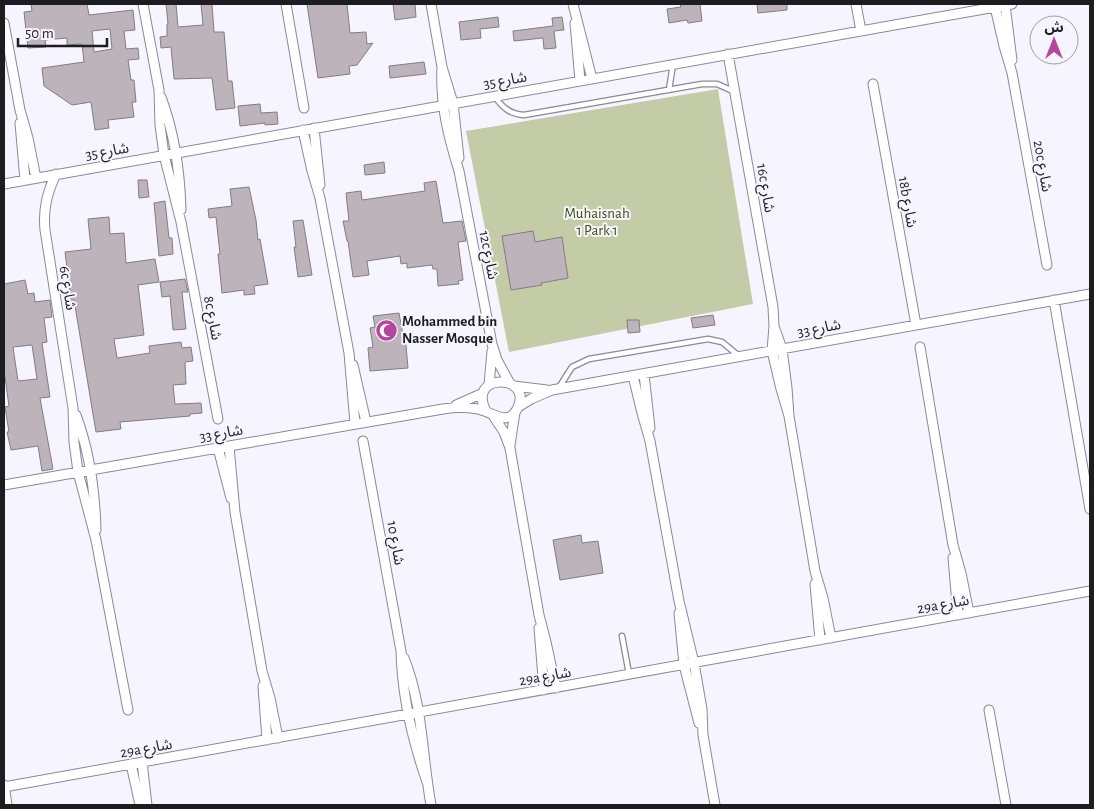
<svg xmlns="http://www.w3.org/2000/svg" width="1094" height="809" viewBox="0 0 1094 809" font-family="'Alegreya Sans','Noto Sans Arabic',sans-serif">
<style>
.green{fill:#c3cca6}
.building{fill:#bdb3bb;stroke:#847b83;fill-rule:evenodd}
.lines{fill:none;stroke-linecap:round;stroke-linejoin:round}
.lane-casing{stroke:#8b8995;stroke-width:7}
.street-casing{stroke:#8b8995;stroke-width:11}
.lane{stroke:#fff;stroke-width:4.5}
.street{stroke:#fff;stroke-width:9}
.labels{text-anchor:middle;stroke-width:4;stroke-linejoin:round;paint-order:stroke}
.street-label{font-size:15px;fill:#1d1d21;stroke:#f6f5ff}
.park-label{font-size:15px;fill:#434d0f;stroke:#f6f5ff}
.poi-label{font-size:15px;font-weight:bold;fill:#1d1d21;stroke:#f6f5ff;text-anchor:start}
</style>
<rect width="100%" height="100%" fill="#f6f5ff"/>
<path class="green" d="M718,89L753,304L509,352L466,131Z"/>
<path class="building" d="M31,4H87L89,15L133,10L135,30L124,31L126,49L138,48L139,59L128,60L131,80H134L136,102H132L134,117L108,120L109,128L95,130L91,102L72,105L44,86L42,68L84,62L82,44L67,45V38L45,40L46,47L28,48L24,12L32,11ZM110,29L112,49L94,52L92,31Z
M166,4H176L178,27L203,25L201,4H212L214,32H224L228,81H232L235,108L216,110L212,78L174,79L171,47L161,48L160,37L167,36V24H168Z
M307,4H347L350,33L366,32L367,44L373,43L357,65L349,66L350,74L318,78Z
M393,4H415L416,17L395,20Z
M680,4H700L702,21L688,23L687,20L669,23L667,9L681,7Z
M757,4H787V10L758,13Z
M498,17L499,27L480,29L481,38L461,40L459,22Z
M562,17L564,30L554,31L556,48L544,49L543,38L514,41L513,31L553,26L552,18Z
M424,62L426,74L390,78L389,66Z
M260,104L261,113L277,112L278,124L265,125V123L240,126L238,106Z
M384,162L385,173L365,175L364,165Z
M138,180H147L149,197L139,198Z
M436,181L443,223L462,221L466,241L458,242L463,280L458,281L459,284L438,286L437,269H433L432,265L407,268V263L401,264L400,256L367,261L369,275L353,277L348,241H347L343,221H349L346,193L361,191L362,200L425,191L424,183Z
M249,187L256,220L258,240L260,239L268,284L254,286L255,294L244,295V290L222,293L218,254H220L216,217L209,218L208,209L232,206L230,189Z
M165,201L169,238H172L173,254L159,256L154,203Z
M109,217L110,234L124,233L126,263L155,259L159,282L138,285L144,335L114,339L117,358L150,353L149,346L181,342L182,348L191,347L193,361L185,362L186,384L173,385L175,404L201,403L202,413L190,414V416L120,422L121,429L96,432L74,300H71L65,252L91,249L88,219Z
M303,220L312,275L298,277L294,247H296L293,221Z
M533,231L535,242L562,237L568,278L541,283L542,285L511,290L502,236Z
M185,279L188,292H182L186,329L173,330L170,296L162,297L160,282Z
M25,280L28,294L34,293L35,302L50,300L52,317L44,318L47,342L42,343L50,397L40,398L53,469L42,471L38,446L11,450L7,432H9L5,407L9,406L4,370V284ZM32,345L37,379L18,381L13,347Z
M399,313L403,335L405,334L408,368L370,371L368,348L373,347L370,328L375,327L373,316Z
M713,315L715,325L693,328L691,318Z
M627,320H639L640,332L628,333Z
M581,535L582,543L598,541L603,573L560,580L553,540Z"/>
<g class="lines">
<defs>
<path id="lane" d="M669,90L673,64
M495,97C503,108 510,114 524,115L702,84H717L733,91
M558,389L572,367L589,359L708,339L722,342L739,356
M622,636L629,674"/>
<path id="street" d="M143,4L159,90L160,125L164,155L181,222L218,419
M286,4L304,108
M431,4L442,67L453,103L459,158
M573,4L592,79
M856,4L861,31
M1005,5L1012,60
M995,7L1004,46L1012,73L1047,265
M4,23L20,110L28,138L36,178
M575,23L580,81
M728,54L773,307L774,326L772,351L781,389L789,416
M442,67C440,103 448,136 459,171L492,344L497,360L509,382
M873,84L916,325
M161,97C174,132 180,172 181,210
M20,123L25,180
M314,128L320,185
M303,130L312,171L320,198L349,353L355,424
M56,174C47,193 43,209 45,230L73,408L74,442L78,472L96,540L128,710
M4,184L1012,4
M1054,300L1090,509
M775,329L782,349L787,388L789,416L815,571L823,598L831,638
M920,347L953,545L961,573L969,613
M353,365L366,422
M644,374L650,428
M633,376L642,413L650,441L679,601L694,663L702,709L703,735L715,805
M489,385L492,351
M514,386L547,390
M456,405L483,393
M518,407L531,399L552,390L1090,294
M76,415C89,450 95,492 96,530
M494,417L504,432L510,448L539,615L546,642L556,688
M363,441L401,651C402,696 412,739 427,782
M510,445L515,412
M229,446L235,512L262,671L270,698L278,738
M218,448L231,498
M4,485L443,409C455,407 467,407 478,409C491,411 509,429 518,407C533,374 466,372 486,411
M953,558L958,615
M815,584L820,640
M679,613L684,665L699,723
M539,628L544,690
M404,658C423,705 422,756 431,805
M263,686L267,740
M989,710L1006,805
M142,762L147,805
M131,764L140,805
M4,785L7,805
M4,787L1090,591"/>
</defs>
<use href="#lane" class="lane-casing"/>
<use href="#street" class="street-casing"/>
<use href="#lane" class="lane"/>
<use href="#street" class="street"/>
</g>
<defs>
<symbol id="mosque-disc" viewBox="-11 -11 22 22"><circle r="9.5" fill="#b645a0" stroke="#f6f5ff"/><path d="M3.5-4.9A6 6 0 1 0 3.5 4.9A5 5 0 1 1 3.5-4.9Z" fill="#fff"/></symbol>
</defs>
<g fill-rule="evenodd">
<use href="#mosque-disc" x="374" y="318" width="25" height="25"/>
</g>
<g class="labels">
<g class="street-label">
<text transform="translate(505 80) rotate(-10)" y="5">شارع 35</text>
<text transform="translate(107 151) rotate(-10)" y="5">شارع 35</text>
<text transform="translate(1043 166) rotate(80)" y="5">20c شارع</text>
<text transform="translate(766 188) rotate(80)" y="5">16c شارع</text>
<text transform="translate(908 202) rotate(80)" y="5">18b شارع</text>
<text transform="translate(489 255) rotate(79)" y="5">12c شارع</text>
<text transform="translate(68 288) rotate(81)" y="5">6c شارع</text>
<text transform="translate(213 318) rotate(79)" y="5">8c شارع</text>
<text transform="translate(819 328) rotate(-11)" y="5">شارع 33</text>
<text transform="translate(221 433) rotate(-10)" y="5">شارع 33</text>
<text transform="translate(396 543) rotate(80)" y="5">شارع 10</text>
<text transform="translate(943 604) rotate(-10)" y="5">29a شارع</text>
<text transform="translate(545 676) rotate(-10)" y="5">29a شارع</text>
<text transform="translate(146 748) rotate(-10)" y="5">29a شارع</text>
</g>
<g class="park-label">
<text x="597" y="218">Muhaisnah<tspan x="597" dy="17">1 Park 1</tspan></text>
</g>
<g class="poi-label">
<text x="402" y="326">Mohammed bin<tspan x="402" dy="17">Nasser Mosque</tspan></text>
</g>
</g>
<rect width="1094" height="809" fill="none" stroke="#1d1d21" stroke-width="10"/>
<g transform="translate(1054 40)"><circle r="24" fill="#f6f5ff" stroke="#9f9fa6"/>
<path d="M0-4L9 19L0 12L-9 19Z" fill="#b645a0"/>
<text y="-8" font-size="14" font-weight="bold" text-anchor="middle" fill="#1d1d21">ش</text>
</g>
<path d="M18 38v8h89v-8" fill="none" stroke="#1d1d21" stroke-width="2.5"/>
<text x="25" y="38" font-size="15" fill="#1d1d21" stroke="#f6f5ff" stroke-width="4" paint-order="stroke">50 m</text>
</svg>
